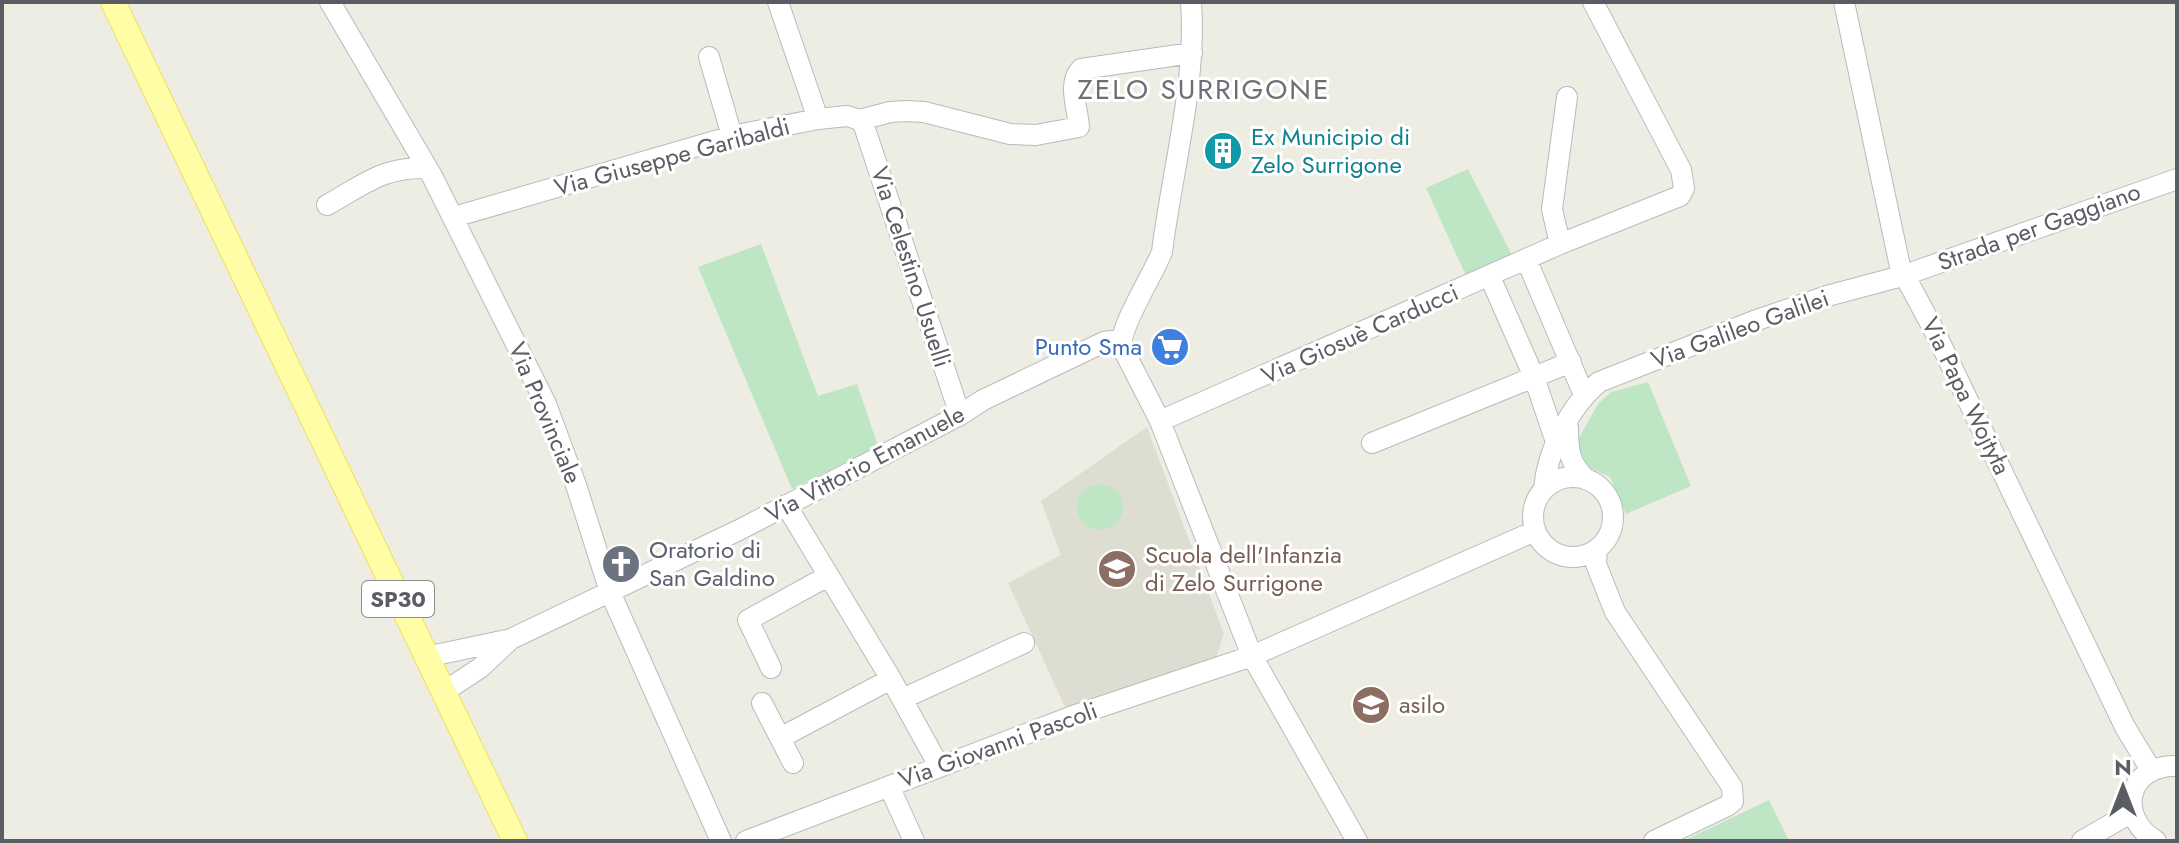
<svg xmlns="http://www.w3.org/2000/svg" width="2179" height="843" viewBox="0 0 2179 843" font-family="Jost,sans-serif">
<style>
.education{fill:#deddd1}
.green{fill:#bee6c4}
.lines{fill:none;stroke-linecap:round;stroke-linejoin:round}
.minor-casing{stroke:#b8babf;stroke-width:22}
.major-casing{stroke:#f4df56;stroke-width:26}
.minor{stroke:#fff;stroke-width:20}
.major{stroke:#fffea7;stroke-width:24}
.labels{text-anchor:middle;stroke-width:6;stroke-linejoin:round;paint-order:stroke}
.shield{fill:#fff;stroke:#8c8e92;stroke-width:2}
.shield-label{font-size:22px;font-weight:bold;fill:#5b5d64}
.culture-label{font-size:24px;fill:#0d838f;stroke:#fff;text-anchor:start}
.street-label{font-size:24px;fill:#5b5d64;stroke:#fff}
.shop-label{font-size:24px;fill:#366cbe;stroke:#fff;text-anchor:end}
.worship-label{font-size:24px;fill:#5b616d;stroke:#fff;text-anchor:start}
.education-label{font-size:24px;fill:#785e54;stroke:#fff;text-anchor:start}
.quarter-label{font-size:28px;letter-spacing:2px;fill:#6c6f76;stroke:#fff}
</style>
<rect width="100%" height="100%" fill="#eeede3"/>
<path class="education" d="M1147,427L1224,634L1216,657L1065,707L1008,583L1061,555L1041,501Z"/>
<path class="green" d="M1468,169L1514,259L1467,278L1426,188Z
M761,244L818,396L857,384L878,446L792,489L698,267Z
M1648,382L1691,486L1626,514L1610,477L1588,467L1576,443L1598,404L1611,392Z
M1077 507a23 23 0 1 1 46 0a23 23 0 1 1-46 0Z
M1769,800L1789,841H1683Z"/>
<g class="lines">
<defs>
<path id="minor" d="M330,2L432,176L546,404L576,485L610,592L721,841
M778,2L818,119
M1191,2C1197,84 1172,170 1162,252C1153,275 1118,329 1122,347L1160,421L1252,656L1357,841
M1844,2L1902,276L1907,280L1936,334L2125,727L2151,770
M709,57L732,136
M860,120L864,126L960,415
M327,205C365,184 382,167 427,168
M454,217L732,136L818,119L847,116L860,120L890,112L906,111L924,112L1010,134L1036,135L1079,127C1078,109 1067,83 1081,69L1192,53
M1560,244L1552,209L1567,97
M1527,261L1584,395
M1490,277L1534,377L1557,445
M1160,421L1560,244L1680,196L1684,188L1681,170L1593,2
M1568,427C1568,450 1569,464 1587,480
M1372,443L1571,362
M1533 517a40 40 0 1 1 80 0a40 40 0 1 1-80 0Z
M1544,489C1547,451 1570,406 1599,382L1754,321L1827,296L1902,276L2177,179
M786,505L891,679L939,766
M1597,549L1596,564L1615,612L1732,787L1733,801L1727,806L1654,841
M426,657L511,639L739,530L960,415L983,400L1104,342L1120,340
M771,668L748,620L828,576
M442,693L480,668L511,639
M902,699L1024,643
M762,703L793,763
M780,738L891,679
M889,786L914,841
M746,841L1073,716L1252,656L1535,531
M2082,841L2132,812
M2156,841C2115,816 2128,764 2177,766"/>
<path id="major" d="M113,2L515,841"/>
</defs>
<use href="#minor" class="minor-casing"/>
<use href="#major" class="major-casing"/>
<use href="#minor" class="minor"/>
<use href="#major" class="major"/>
</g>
<defs>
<symbol id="building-disc" viewBox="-11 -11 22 22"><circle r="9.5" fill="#0f9aa8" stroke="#fff"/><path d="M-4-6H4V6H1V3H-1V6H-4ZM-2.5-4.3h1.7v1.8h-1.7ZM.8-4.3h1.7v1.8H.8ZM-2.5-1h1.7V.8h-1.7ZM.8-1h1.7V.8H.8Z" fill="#fff"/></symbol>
<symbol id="supermarket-disc" viewBox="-11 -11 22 22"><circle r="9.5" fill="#3f7fe0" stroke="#fff"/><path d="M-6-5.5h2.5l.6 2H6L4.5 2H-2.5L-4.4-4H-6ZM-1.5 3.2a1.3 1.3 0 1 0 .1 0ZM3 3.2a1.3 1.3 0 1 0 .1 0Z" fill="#fff"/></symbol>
<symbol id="church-disc" viewBox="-11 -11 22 22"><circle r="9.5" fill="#6b7280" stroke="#fff"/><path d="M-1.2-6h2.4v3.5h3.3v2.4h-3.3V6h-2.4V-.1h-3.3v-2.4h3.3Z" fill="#fff"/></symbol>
<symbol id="school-disc" viewBox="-11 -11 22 22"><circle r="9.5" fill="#8d6e63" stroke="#fff"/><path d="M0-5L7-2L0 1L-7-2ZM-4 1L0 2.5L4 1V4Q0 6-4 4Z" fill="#fff"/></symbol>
</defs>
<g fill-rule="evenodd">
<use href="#building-disc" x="1201" y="129" width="44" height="44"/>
<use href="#supermarket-disc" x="1148" y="325" width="44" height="44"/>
<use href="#church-disc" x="599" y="542" width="44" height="44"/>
<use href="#school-disc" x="1095" y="547" width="44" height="44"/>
<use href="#school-disc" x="1349" y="683" width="44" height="44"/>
</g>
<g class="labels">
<rect class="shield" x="362" y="581" width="72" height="36" rx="6"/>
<g class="shield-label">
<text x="398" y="607">SP30</text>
</g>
<g class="culture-label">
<text x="1251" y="145">Ex Municipio di<tspan x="1251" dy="28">Zelo Surrigone</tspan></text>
</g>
<g class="street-label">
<text transform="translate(672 157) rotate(-15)" y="8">Via Giuseppe Garibaldi</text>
<text transform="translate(2039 227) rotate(-20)" y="8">Strada per Gaggiano</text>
<text transform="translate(911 267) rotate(72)" y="8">Via Celestino Usuelli</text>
<text transform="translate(1740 329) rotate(-20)" y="8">Via Galileo Galilei</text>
<text transform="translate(1360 334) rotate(-24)" y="8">Via Giosuè Carducci</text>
<text transform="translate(1966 396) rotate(64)" y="8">Via Papa Wojtyła</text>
<text transform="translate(545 413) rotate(67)" y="8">Via Provinciale</text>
<text transform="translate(865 464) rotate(-28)" y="8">Via Vittorio Emanuele</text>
<text transform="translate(998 745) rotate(-20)" y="8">Via Giovanni Pascoli</text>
</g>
<g class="shop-label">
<text x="1142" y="355">Punto Sma</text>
</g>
<g class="worship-label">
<text x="649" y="558">Oratorio di<tspan x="649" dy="28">San Galdino</tspan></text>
</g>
<g class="education-label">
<text x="1145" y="563">Scuola dell'Infanzia<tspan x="1145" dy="28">di Zelo Surrigone</tspan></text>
<text x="1399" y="713">asilo</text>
</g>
<g class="quarter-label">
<text x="1204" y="99">ZELO SURRIGONE</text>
</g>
</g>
<rect width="2179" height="843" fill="none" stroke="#5b5d64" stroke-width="8"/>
<g transform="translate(2123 787)" stroke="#ffffff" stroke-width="6" paint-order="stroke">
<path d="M0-6L14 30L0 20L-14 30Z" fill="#5b5d64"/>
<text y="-12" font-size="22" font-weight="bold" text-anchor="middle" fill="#5b5d64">N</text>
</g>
</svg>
